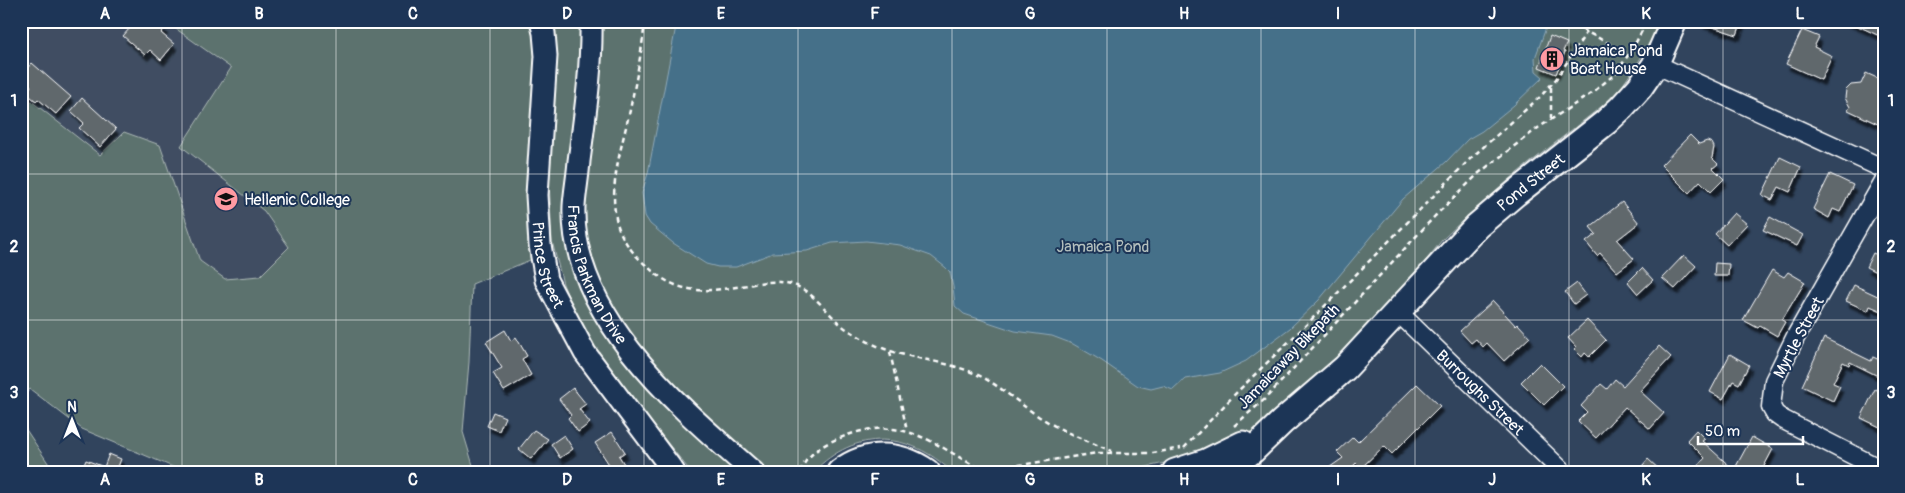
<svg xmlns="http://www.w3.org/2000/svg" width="1905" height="493" viewBox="0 0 1905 493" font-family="Pangolin,sans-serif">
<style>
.built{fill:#3f4e62}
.green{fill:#5b726e;stroke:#adb8b6}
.water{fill:#446f89;stroke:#8fa9b8}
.building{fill:#61676c;stroke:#fff;filter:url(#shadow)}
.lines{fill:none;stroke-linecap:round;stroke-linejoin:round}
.minor-casing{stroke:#fff;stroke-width:21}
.major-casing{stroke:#fff;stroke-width:25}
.highway-casing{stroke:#fff;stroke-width:29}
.path{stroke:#fff;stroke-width:2.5;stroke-dasharray:5 4;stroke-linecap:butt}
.minor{stroke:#1d3557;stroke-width:18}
.major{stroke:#1d3557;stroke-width:21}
.highway{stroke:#1d3557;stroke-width:25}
.grid{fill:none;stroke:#fff;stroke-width:1;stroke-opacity:0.55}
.labels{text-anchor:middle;stroke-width:4;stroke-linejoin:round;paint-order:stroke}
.poi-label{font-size:16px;fill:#fff;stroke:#1d3557;text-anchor:start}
.street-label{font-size:16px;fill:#fff;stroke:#1d3557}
.park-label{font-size:16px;fill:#b5c0be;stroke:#1d3557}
.neatline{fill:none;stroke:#fff;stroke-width:2}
.grid-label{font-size:16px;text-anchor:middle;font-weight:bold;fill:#fff}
</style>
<defs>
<filter id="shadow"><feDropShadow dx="3" dy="5.5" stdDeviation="1" flood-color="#0009"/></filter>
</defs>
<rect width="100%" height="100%" fill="#31445d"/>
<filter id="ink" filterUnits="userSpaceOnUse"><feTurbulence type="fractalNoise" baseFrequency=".02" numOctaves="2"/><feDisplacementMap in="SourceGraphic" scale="10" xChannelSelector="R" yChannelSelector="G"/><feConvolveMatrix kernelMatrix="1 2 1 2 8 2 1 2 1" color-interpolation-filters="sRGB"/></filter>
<g filter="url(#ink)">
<path class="built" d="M21,21H519L187,371L21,265Z"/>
<path class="green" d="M165,21H531L536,44L535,258L472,284L469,362L463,432L475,472H185L82,429L30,389L21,399V93L100,155L124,132L160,145L200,261L225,279L260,276L289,247L264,211L181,146L231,68Z
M551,21H1658L1653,36L1639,61L1620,89L1602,106L1517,173L1463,220L1442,240L1401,293L1317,378L1266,421L1242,439L1174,461L1123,472H952C909,431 856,428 813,472H691L601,360L573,309L563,284L552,241L549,180Z
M21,422L54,472H21Z"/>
<path class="water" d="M677,21H1546L1547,25L1535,58L1536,71L1543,77L1514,105L1482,131L1468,139L1446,162L1403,199L1319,300L1290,328L1246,361L1220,373L1185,379L1173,390L1163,386L1151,389L1138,386L1102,361L1073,344L1052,336L1015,331L964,314L955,306L953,287L950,272L945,267L931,256L900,245L866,241L832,243L807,251L773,253L736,267H718L706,264L673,243L650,224L645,216L642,193L648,173Z"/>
<path class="building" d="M136,21L147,29L154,21H156L165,29L161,33L174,44L161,60L150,50L145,55L123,36Z
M1702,21H1742L1737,35L1701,23Z
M1847,21H1884V38Z
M1802,30L1819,37L1814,47L1832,56L1821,80L1786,64Z
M1550,36L1567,43L1563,51L1565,52L1556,74L1539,67Z
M32,63L71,97L56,114L38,99L36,101L26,93L31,86L21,77V75Z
M1866,73L1884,81V127L1848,110L1850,107L1845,98L1846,90L1851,85L1861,84Z
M82,98L116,129L100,147L79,128L84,123L71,111Z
M1690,135L1699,144L1707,141L1712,143L1714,147L1712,158L1718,164L1713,168L1724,179L1711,192L1700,181L1689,193L1661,165Z
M1780,157L1801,167L1790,192L1779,187L1772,200L1762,195Z
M1830,174L1853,185L1840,212L1833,209L1829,218L1813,209Z
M1622,202L1639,223L1617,240L1634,259L1617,272L1600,253L1597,256L1586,242L1596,234L1590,227Z
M1734,213L1747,224L1727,245L1715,234Z
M1770,217L1803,235L1797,246L1763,230Z
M1873,253L1884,258V276L1866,267Z
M1684,255L1696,266L1675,289L1662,278Z
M1715,263L1729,264L1728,276H1714Z
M1642,268L1653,280L1638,294L1628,282Z
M1772,270L1784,277L1788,272L1805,282L1782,320L1785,322L1777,336L1760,326L1758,328L1743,320Z
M1577,283L1586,295L1574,304L1565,292Z
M1854,285L1884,299V312L1870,306L1868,311L1846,301Z
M1493,301L1516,326L1518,324L1530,337L1504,361L1487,343L1483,347L1476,339L1471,343L1460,331Z
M1587,320L1606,340L1589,357L1585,353L1582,357L1574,349L1576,347L1568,338Z
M505,330L511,341L516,337L527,356L522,359L531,375L504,391L493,373L502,368L486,342Z
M1824,338L1871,361L1873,357L1884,362V369L1880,377L1850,362L1849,365L1843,362L1833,383L1840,386L1833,401L1802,386Z
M1659,346L1671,357L1640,391L1664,413L1650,429L1625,407L1596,438L1578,421L1587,412L1581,406L1601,384L1607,389L1615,379L1623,386Z
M1730,354L1749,365L1739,384L1733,381L1723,399L1710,392Z
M1540,363L1563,386L1544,405L1521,382Z
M1417,384L1440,406L1392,454L1384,446L1361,468L1356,463L1348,472H1323L1343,458L1337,452L1353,437L1358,442Z
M573,388L586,404L579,409L590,423L578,432L568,418L571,415L559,399Z
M1875,389L1884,393V429L1861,418Z
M493,412L505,417L499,431L487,426Z
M534,430L548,439L531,459L519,449Z
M1696,430L1705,439L1702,441L1734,470L1752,437L1773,449L1761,472H1692L1705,458L1687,440Z
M612,432L625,452L619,456L629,472H614L595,443Z
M564,435L573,449L560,458L551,444Z
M109,454L121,459L116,472H81L86,460L104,467Z
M1648,459L1662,472H1637Z"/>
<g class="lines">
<defs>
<g id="minor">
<path d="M1655,64L1884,169"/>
<path d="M1884,181L1796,336L1774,381L1771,407L1775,414L1782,419L1884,471"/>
<path id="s1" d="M1398,312L1563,472"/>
</g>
<g id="major">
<path id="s2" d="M541,21L544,33L546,56L537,195L540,245L546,280L585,353L674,472"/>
<path id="s3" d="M591,21C592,68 585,115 579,161C578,176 575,191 574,206C570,315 678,406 753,472"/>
</g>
<g id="highway">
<path d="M840,472C867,451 900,453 927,472"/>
<path d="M1175,472L1206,462L1243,444"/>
<path id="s4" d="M1225,472L1253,450L1282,422L1345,368L1477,226L1516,193L1606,122L1621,108L1640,87L1655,65L1674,21"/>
</g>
</defs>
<use href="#minor" class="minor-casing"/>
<use href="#major" class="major-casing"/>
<use href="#highway" class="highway-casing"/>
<path class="path" d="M645,21C642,51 636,80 630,110C622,147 606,192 619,229C625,244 635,256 647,266C679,297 708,292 748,285C763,282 776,280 791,284C814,291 827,314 845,328C851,332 859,336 865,340C901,360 940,358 976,374C1002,386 1023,408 1048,422C1068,434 1090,442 1112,451
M1566,21L1629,54
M1551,87V118
M890,352L907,431
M1234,426L1265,399L1435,216L1479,173L1538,128L1592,93L1616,73L1633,48L1647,21
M1184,448L1238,391L1310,321L1471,158L1540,97L1556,79L1586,33L1591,21
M800,472C807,454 823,444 840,438C881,421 910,428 947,450C960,457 973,467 988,470L1098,453H1153L1181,448"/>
<use href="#minor" class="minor"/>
<use href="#major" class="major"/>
<use href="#highway" class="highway"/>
</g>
</g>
<path class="grid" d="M182,21V472M336,21V472M490,21V472M644,21V472M798,21V472M952,21V472M1107,21V472M1261,21V472M1415,21V472M1569,21V472M1723,21V472M21,174H1884M21,320H1884"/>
<defs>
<symbol id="building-disc" viewBox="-11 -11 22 22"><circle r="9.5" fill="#ff9aa2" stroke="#1d3557"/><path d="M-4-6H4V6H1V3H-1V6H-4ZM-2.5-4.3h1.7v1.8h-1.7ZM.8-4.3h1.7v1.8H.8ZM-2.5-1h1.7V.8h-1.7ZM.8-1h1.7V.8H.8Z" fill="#111"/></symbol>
<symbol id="university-disc" viewBox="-11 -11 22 22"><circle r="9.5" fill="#ff9aa2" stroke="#1d3557"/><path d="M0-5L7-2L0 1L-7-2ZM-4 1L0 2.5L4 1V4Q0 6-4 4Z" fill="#111"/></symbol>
</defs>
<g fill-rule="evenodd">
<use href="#building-disc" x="1538" y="45" width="28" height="28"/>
<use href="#university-disc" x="212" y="185" width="28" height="28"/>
</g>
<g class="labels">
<g class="poi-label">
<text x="1570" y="56">Jamaica Pond<tspan x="1570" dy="18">Boat House</tspan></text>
<text x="244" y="205">Hellenic College</text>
</g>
<g class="street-label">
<text dy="6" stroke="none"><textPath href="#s4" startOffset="422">Pond Street</textPath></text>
<text dy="6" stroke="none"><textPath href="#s2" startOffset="246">Prince Street</textPath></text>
<text dy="6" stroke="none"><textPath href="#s3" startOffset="259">Francis Parkman Drive</textPath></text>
<text transform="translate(1798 337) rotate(-62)" y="6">Myrtle Street</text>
<text transform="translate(1288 356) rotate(-46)" y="6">Jamaicaway Bikepath</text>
<text dy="6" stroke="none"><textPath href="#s1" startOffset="115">Burroughs Street</textPath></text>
</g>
<g class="park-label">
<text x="1103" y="252">Jamaica Pond</text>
</g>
</g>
<rect width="1905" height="493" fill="none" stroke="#1d3557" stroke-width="55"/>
<g transform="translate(72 420)" stroke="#1d3557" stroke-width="4" paint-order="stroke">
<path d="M0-4L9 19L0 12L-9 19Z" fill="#ffffff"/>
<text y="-8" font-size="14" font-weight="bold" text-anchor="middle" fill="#ffffff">N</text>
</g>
<path d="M1698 436v8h105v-8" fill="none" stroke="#ffffff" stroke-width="2.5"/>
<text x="1705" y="436" font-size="15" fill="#ffffff" stroke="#1d3557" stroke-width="4" paint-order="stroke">50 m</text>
<rect x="28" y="28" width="1850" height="438" class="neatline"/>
<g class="grid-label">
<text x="105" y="19">A</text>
<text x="259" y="19">B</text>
<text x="413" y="19">C</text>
<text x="567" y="19">D</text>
<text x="721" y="19">E</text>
<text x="875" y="19">F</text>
<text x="1030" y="19">G</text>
<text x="1184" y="19">H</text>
<text x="1338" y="19">I</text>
<text x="1492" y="19">J</text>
<text x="1646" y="19">K</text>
<text x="1800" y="19">L</text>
<text x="14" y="106">1</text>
<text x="1891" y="106">1</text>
<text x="14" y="252">2</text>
<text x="1891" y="252">2</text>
<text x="14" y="398">3</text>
<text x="1891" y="398">3</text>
<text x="105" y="485">A</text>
<text x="259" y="485">B</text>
<text x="413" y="485">C</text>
<text x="567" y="485">D</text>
<text x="721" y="485">E</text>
<text x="875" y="485">F</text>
<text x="1030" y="485">G</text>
<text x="1184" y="485">H</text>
<text x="1338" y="485">I</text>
<text x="1492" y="485">J</text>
<text x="1646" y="485">K</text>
<text x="1800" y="485">L</text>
</g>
</svg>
